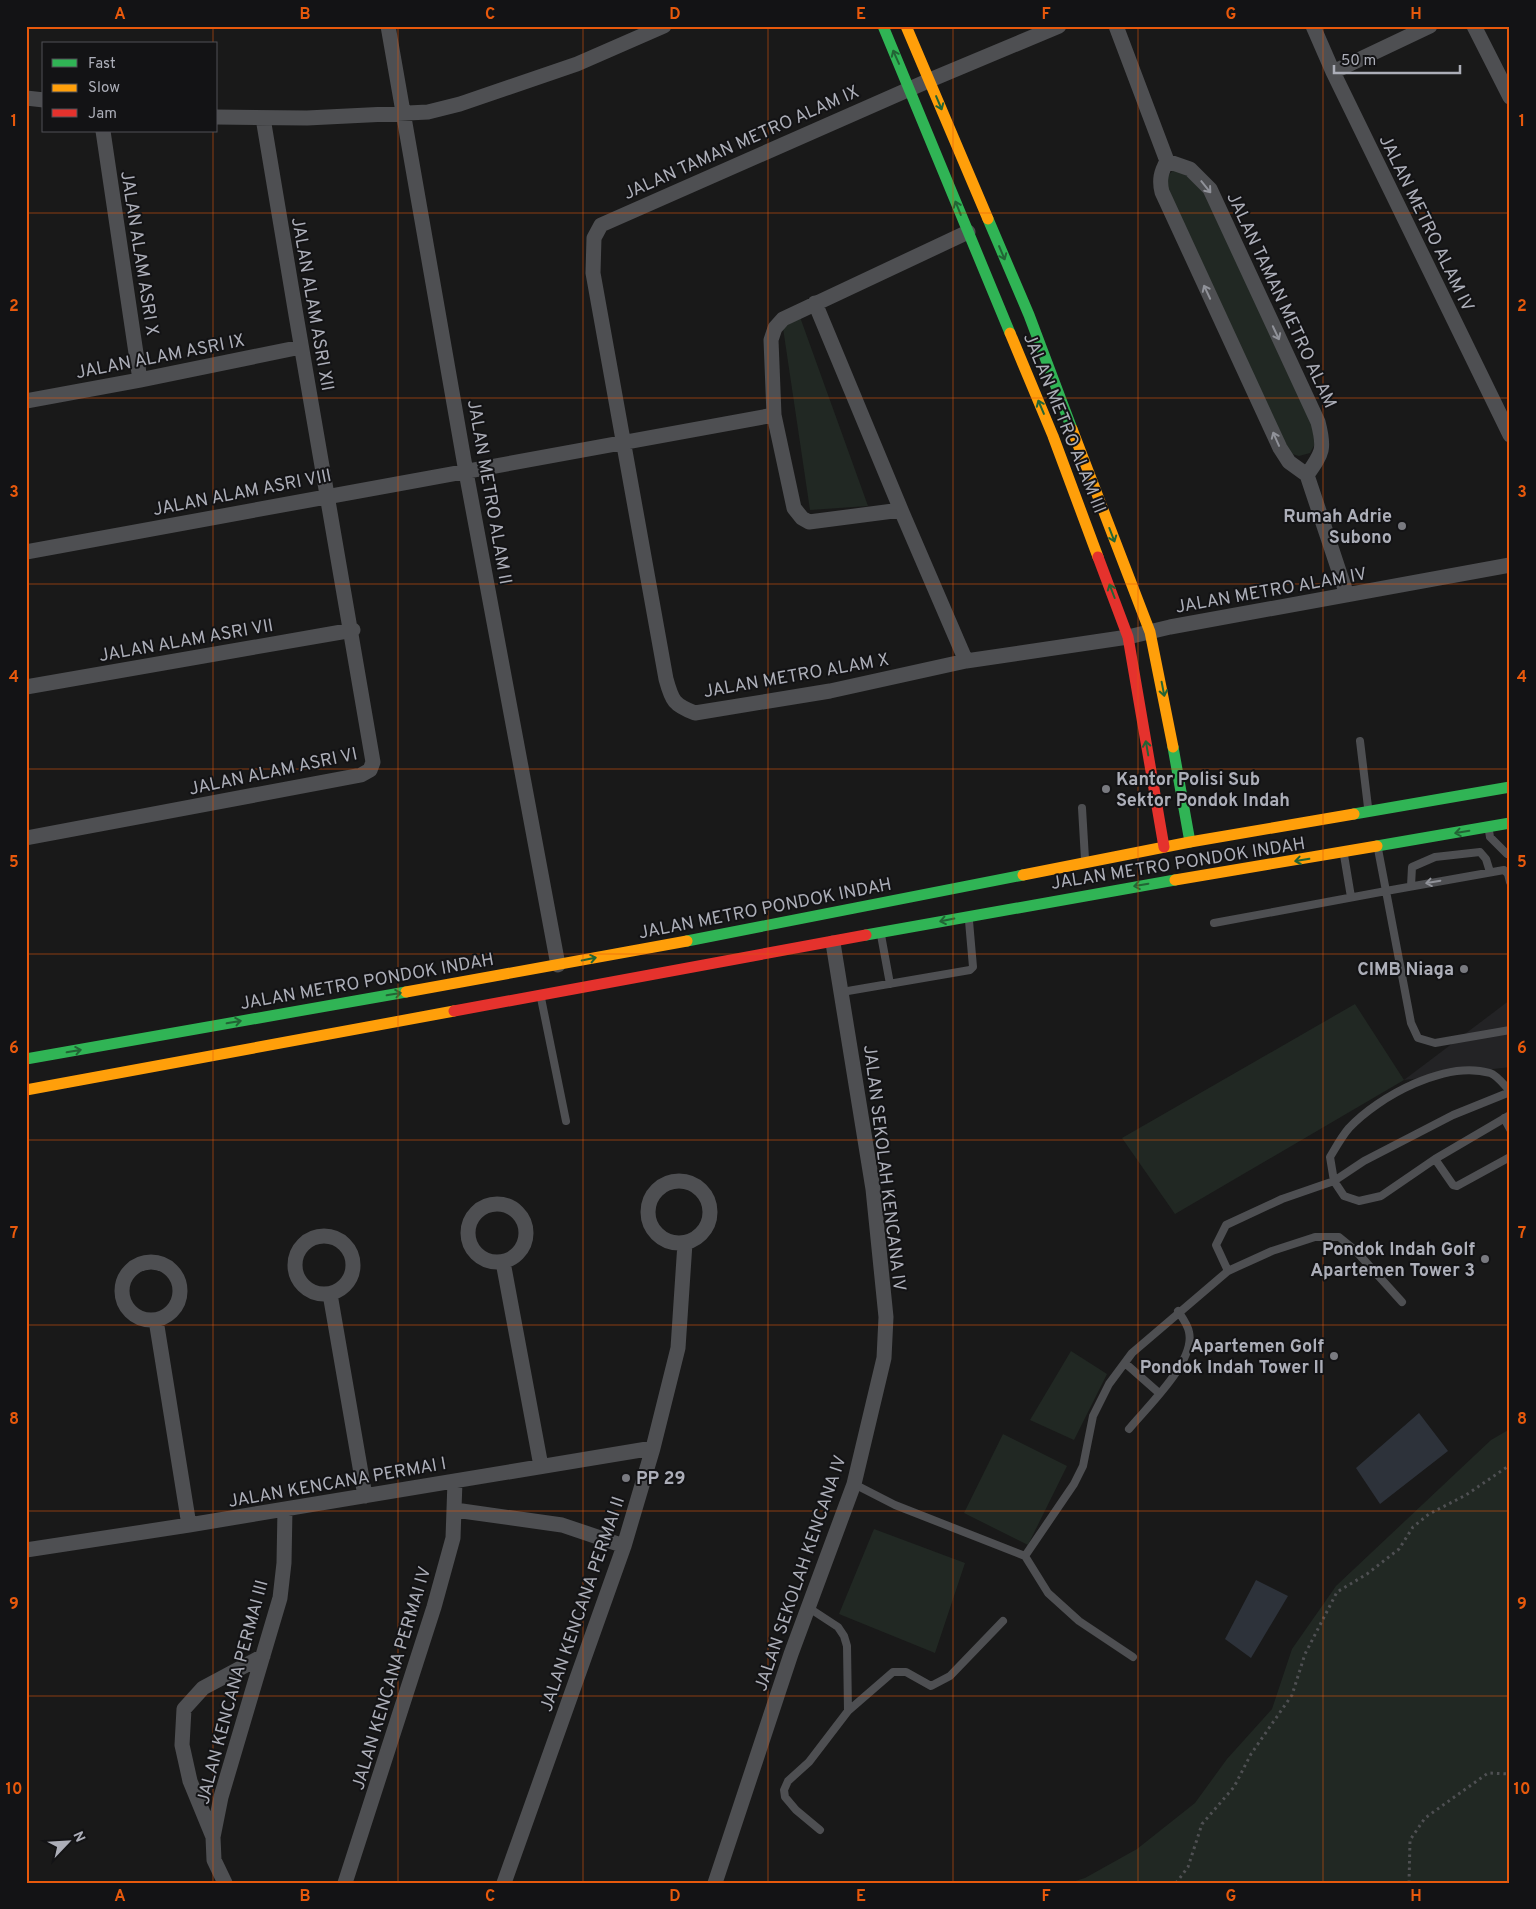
<svg xmlns="http://www.w3.org/2000/svg" width="1536" height="1909" viewBox="0 0 1536 1909" font-family="Overpass,sans-serif">
<style>
.built{fill:#232325}
.green{fill:#212823}
.water{fill:#2d323a}
.lines{fill:none;stroke-linecap:round;stroke-linejoin:round}
.path{stroke:#4f5053;stroke-width:3;stroke-dasharray:2.5 4;stroke-linecap:butt}
.lane{stroke:#4e4f52;stroke-width:8}
.street{stroke:#4e4f52;stroke-width:15}
.fast{stroke:#30b455;stroke-width:11}
.slow{stroke:#ff9f0a;stroke-width:11}
.jam{stroke:#e5322d;stroke-width:11}
.oneway{stroke:#226435}
.oneway2{stroke:#909299}
.grid{fill:none;stroke:#e8590c;stroke-width:1;stroke-opacity:0.55}
.poi-dot{fill:#797a80;stroke:#131315;stroke-width:2}
.labels{text-anchor:middle;stroke-width:4;stroke-linejoin:round;paint-order:stroke}
.street-label{font-size:18px;fill:#acaeb8;stroke:#131315}
.poi-label{font-size:18px;font-weight:bold;fill:#acaeb8;stroke:#131315;text-anchor:end}
.neatline{fill:none;stroke:#e8590c;stroke-width:2}
.grid-label{font-size:16px;text-anchor:middle;font-weight:bold;fill:#e8590c}
</style>
<rect width="100%" height="100%" fill="#191919"/>
<path class="built" d="M1510,1000V1067L1404,1080Z"/>
<path class="green" d="M1175,168L1202,186L1318,430L1316,442L1310,453L1299,456L1288,453L1168,194L1167,177Z
M800,317L868,506L810,510L783,328Z
M1355,1004L1404,1080L1175,1214L1122,1138Z
M1071,1351L1107,1374L1074,1440L1030,1420Z
M1510,1429V1883H1069L1085,1878L1137,1849L1195,1803L1227,1759L1272,1709L1292,1649L1336,1586L1491,1440Z
M1003,1434L1067,1466L1028,1545L964,1513Z
M874,1529L965,1563L935,1653L839,1614Z"/>
<path class="water" d="M1419,1413L1448,1451L1380,1504L1356,1468Z
M1256,1580L1288,1596L1251,1658L1225,1639Z"/>
<g class="lines">
<path class="path" d="M1176,1883L1188,1867L1202,1824L1234,1787L1251,1754L1292,1695L1305,1654L1337,1592L1367,1574L1399,1549L1413,1527L1429,1514L1466,1495L1510,1465
M1409,1883L1410,1840L1425,1818L1488,1773L1510,1774"/>
<path class="lane" d="M1360,741L1368,807
M1082,808L1085,859
M1489,831L1490,837L1507,854L1510,855
M1344,855L1351,897
M1510,882L1508,874L1504,870L1386,891L1411,1023L1418,1038L1435,1043L1510,1030
M1411,886L1412,867L1435,857L1480,852L1486,859L1490,872
M1214,923L1386,891L1378,849
M881,935L890,984
M842,992L970,970L973,967L969,921
M541,998L566,1121
M1510,1091C1505,1086 1497,1075 1490,1073C1446,1060 1379,1096 1349,1128C1342,1136 1336,1147 1330,1157L1334,1181L1344,1196L1359,1201L1381,1196L1435,1159L1510,1115
M1504,1118L1510,1129
M1435,1159L1453,1185L1457,1186L1510,1157
M1228,1271L1216,1245L1226,1225L1282,1199L1334,1181L1364,1161L1453,1115L1510,1092
M1125,1363L1159,1393
M1129,1429C1147,1407 1196,1361 1189,1332C1188,1325 1182,1317 1178,1311
M854,1484L895,1505L1025,1556L1048,1593L1079,1621L1133,1657
M1025,1556L1074,1484L1083,1466L1093,1416L1109,1384L1132,1353L1228,1271L1272,1251L1315,1237H1339L1355,1250L1402,1302
M809,1608L838,1627L844,1636L847,1646L848,1711L809,1762L788,1781L784,1790L785,1797L796,1810L820,1830
M848,1711L893,1672H906L931,1686L950,1676L1003,1621"/>
<path class="street" d="M388,26L466,472L558,965
M1059,26L930,80L601,225L594,238L593,273L666,679C672,701 674,705 695,713L830,691L966,661L1128,637L1170,627L1510,565
M1116,26L1167,161C1161,172 1159,180 1162,192L1280,448L1289,462L1307,475L1347,595
M1313,26L1333,72L1510,435
M1474,26L1510,97
M1333,72L1430,26
M26,98L44,100
M216,117L307,118L428,112L460,104L577,64L664,26
M103,131L140,380
M1167,161L1190,169L1210,189L1318,422C1325,449 1323,452 1307,475
M815,303L901,510L966,661
M26,401L140,380L301,347
M901,510L809,522L802,518L794,508L774,415L771,340L775,328L783,319L968,232
M26,552C275,505 525,462 774,415
M26,687L353,630
M26,838L361,775L370,770L373,762C337,548 298,333 263,118
M648 1212a31 31 0 1 1 62 0a31 31 0 1 1-62 0Z
M468 1233a29 29 0 1 1 58 0a29 29 0 1 1-58 0Z
M295 1265a29 29 0 1 1 58 0a29 29 0 1 1-58 0Z
M122 1291a29 29 0 1 1 58 0a29 29 0 1 1-58 0Z
M503,1262L541,1466
M330,1294L365,1496
M156,1320L189,1525
M455,1510L562,1525L624,1546
M26,1550L189,1525L653,1448
M213,1837L190,1781L182,1745L184,1709L203,1688L263,1656
M225,1883L214,1860L213,1837L221,1797L280,1598L284,1563L285,1509
M345,1883L434,1607L453,1538L455,1481
M504,1883L624,1546L653,1448L678,1348L685,1243
M715,1883L791,1654L854,1484L884,1358L886,1317L873,1189L833,943"/>
<path class="fast" d="M883,26L1010,333
M988,219L1029,315L1072,429
M1173,747L1190,842
M1354,814L1510,787
M1377,846L1510,823
M866,935L1175,880
M687,941L1023,875
M26,1059L406,992"/>
<path class="slow" d="M906,26L988,219
M1010,333L1053,436L1098,557
M1072,429L1150,632L1173,747
M1023,875L1190,842L1354,814
M1175,880L1377,846
M406,992L687,941
M26,1090L454,1011"/>
<path class="jam" d="M1098,557L1128,637L1164,847
M454,1011L866,935"/>
</g>
<defs><path id="oneway-shaft" d="M-6 0H5M1.5-3L5.5 0L1.5 3" fill="none" stroke-width="1.6" stroke-linecap="round" stroke-linejoin="round" transform="scale(1.25)"/></defs>
<g class="oneway">
<use href="#oneway-shaft" transform="translate(896 57) rotate(-114)"/>
<use href="#oneway-shaft" transform="translate(939 103) rotate(67)"/>
<use href="#oneway-shaft" transform="translate(958 208) rotate(-112)"/>
<use href="#oneway-shaft" transform="translate(1002 253) rotate(67)"/>
<use href="#oneway-shaft" transform="translate(1041 407) rotate(-113)"/>
<use href="#oneway-shaft" transform="translate(1112 535) rotate(69)"/>
<use href="#oneway-shaft" transform="translate(1112 591) rotate(-111)"/>
<use href="#oneway-shaft" transform="translate(1163 689) rotate(79)"/>
<use href="#oneway-shaft" transform="translate(1147 748) rotate(-100)"/>
<use href="#oneway-shaft" transform="translate(1462 832) rotate(170)"/>
<use href="#oneway-shaft" transform="translate(1302 860) rotate(171)"/>
<use href="#oneway-shaft" transform="translate(1141 885) rotate(170)"/>
<use href="#oneway-shaft" transform="translate(947 920) rotate(169)"/>
<use href="#oneway-shaft" transform="translate(589 959) rotate(-11)"/>
<use href="#oneway-shaft" transform="translate(394 994) rotate(-10)"/>
<use href="#oneway-shaft" transform="translate(234 1022) rotate(-10)"/>
<use href="#oneway-shaft" transform="translate(74 1051) rotate(-10)"/>
</g>
<g class="oneway2">
<use href="#oneway-shaft" transform="translate(1206 187) rotate(51)"/>
<use href="#oneway-shaft" transform="translate(1207 292) rotate(-115)"/>
<use href="#oneway-shaft" transform="translate(1276 333) rotate(65)"/>
<use href="#oneway-shaft" transform="translate(1276 439) rotate(-114)"/>
<use href="#oneway-shaft" transform="translate(1433 882) rotate(170)"/>
</g>
<path class="grid" d="M213,26V44M398,26V1883M583,26V1883M768,26V1883M953,26V1883M1138,26V1883M1323,26V1883M213,131V1883M26,213H1510M26,398H1510M26,584H1510M26,769H1510M26,954H1510M26,1140H1510M26,1325H1510M26,1511H1510M26,1696H1510"/>
<g class="poi-dot">
<circle cx="1402" cy="526" r="5"/>
<circle cx="1106" cy="789" r="5"/>
<circle cx="1464" cy="969" r="5"/>
<circle cx="1485" cy="1259" r="5"/>
<circle cx="1334" cy="1356" r="5"/>
<circle cx="626" cy="1478" r="5"/>
</g>
<g class="labels">
<g class="street-label">
<text transform="translate(741 142) rotate(-24)" y="6">JALAN TAMAN METRO ALAM IX</text>
<text transform="translate(1427 223) rotate(64)" y="6">JALAN METRO ALAM IV</text>
<text transform="translate(140 253) rotate(81)" y="6">JALAN ALAM ASRI X</text>
<text transform="translate(1282 300) rotate(65)" y="6">JALAN TAMAN METRO ALAM</text>
<text transform="translate(313 304) rotate(80)" y="6">JALAN ALAM ASRI XII</text>
<text transform="translate(160 356) rotate(-11)" y="6">JALAN ALAM ASRI IX</text>
<text transform="translate(1065 423) rotate(68)" y="6">JALAN METRO ALAM III</text>
<text transform="translate(242 492) rotate(-11)" y="6">JALAN ALAM ASRI VIII</text>
<text transform="translate(490 492) rotate(80)" y="6">JALAN METRO ALAM II</text>
<text transform="translate(1271 590) rotate(-10)" y="6">JALAN METRO ALAM IV</text>
<text transform="translate(186 640) rotate(-10)" y="6">JALAN ALAM ASRI VII</text>
<text transform="translate(796 675) rotate(-10)" y="6">JALAN METRO ALAM X</text>
<text transform="translate(273 771) rotate(-12)" y="6">JALAN ALAM ASRI VI</text>
<text transform="translate(1178 863) rotate(-9)" y="6">JALAN METRO PONDOK INDAH</text>
<text transform="translate(765 908) rotate(-11)" y="6">JALAN METRO PONDOK INDAH</text>
<text transform="translate(367 981) rotate(-10)" y="6">JALAN METRO PONDOK INDAH</text>
<text transform="translate(885 1168) rotate(83)" y="6">JALAN SEKOLAH KENCANA IV</text>
<text transform="translate(337 1482) rotate(-10)" y="6">JALAN KENCANA PERMAI I</text>
<text transform="translate(800 1573) rotate(-71)" y="6">JALAN SEKOLAH KENCANA IV</text>
<text transform="translate(582 1604) rotate(-71)" y="6">JALAN KENCANA PERMAI II</text>
<text transform="translate(391 1678) rotate(-73)" y="6">JALAN KENCANA PERMAI IV</text>
<text transform="translate(232 1692) rotate(-75)" y="6">JALAN KENCANA PERMAI III</text>
</g>
<g class="poi-label">
<text x="1392" y="522">Rumah Adrie<tspan x="1392" dy="21">Subono</tspan></text>
<text x="1116" y="785" text-anchor="start">Kantor Polisi Sub<tspan x="1116" dy="21">Sektor Pondok Indah</tspan></text>
<text x="1454" y="975">CIMB Niaga</text>
<text x="1475" y="1255">Pondok Indah Golf<tspan x="1475" dy="21">Apartemen Tower 3</tspan></text>
<text x="1324" y="1352">Apartemen Golf<tspan x="1324" dy="21">Pondok Indah Tower II</tspan></text>
<text x="636" y="1484" text-anchor="start">PP 29</text>
</g>
</g>
<rect width="1536" height="1909" fill="none" stroke="#131315" stroke-width="55"/>
<rect x="42" y="42" width="175" height="90" fill="#131315" stroke="#505156"/>
<rect x="52" y="59" width="25" height="8" fill="#30b455" stroke="#505156"/>
<text x="88" y="68" font-size="15" fill="#acaeb8">Fast</text>
<rect x="52" y="84" width="25" height="8" fill="#ff9f0a" stroke="#505156"/>
<text x="88" y="92" font-size="15" fill="#acaeb8">Slow</text>
<rect x="52" y="109" width="25" height="8" fill="#e5322d" stroke="#505156"/>
<text x="88" y="118" font-size="15" fill="#acaeb8">Jam</text>
<g transform="translate(68 1842) rotate(65)" stroke="#131315" stroke-width="4" paint-order="stroke">
<path d="M0-4L9 19L0 12L-9 19Z" fill="#acaeb8"/>
<text y="-8" font-size="14" font-weight="bold" text-anchor="middle" fill="#acaeb8">N</text>
</g>
<path d="M1334 65v8h126v-8" fill="none" stroke="#acaeb8" stroke-width="2.5"/>
<text x="1341" y="65" font-size="15" fill="#acaeb8" stroke="#131315" stroke-width="4" paint-order="stroke">50 m</text>
<rect x="28" y="28" width="1480" height="1854" class="neatline"/>
<g class="grid-label">
<text x="120" y="19">A</text>
<text x="305" y="19">B</text>
<text x="490" y="19">C</text>
<text x="675" y="19">D</text>
<text x="861" y="19">E</text>
<text x="1046" y="19">F</text>
<text x="1231" y="19">G</text>
<text x="1416" y="19">H</text>
<text x="14" y="126">1</text>
<text x="1522" y="126">1</text>
<text x="14" y="311">2</text>
<text x="1522" y="311">2</text>
<text x="14" y="497">3</text>
<text x="1522" y="497">3</text>
<text x="14" y="682">4</text>
<text x="1522" y="682">4</text>
<text x="14" y="867">5</text>
<text x="1522" y="867">5</text>
<text x="14" y="1053">6</text>
<text x="1522" y="1053">6</text>
<text x="14" y="1238">7</text>
<text x="1522" y="1238">7</text>
<text x="14" y="1424">8</text>
<text x="1522" y="1424">8</text>
<text x="14" y="1609">9</text>
<text x="1522" y="1609">9</text>
<text x="14" y="1794">10</text>
<text x="1522" y="1794">10</text>
<text x="120" y="1901">A</text>
<text x="305" y="1901">B</text>
<text x="490" y="1901">C</text>
<text x="675" y="1901">D</text>
<text x="861" y="1901">E</text>
<text x="1046" y="1901">F</text>
<text x="1231" y="1901">G</text>
<text x="1416" y="1901">H</text>
</g>
</svg>
